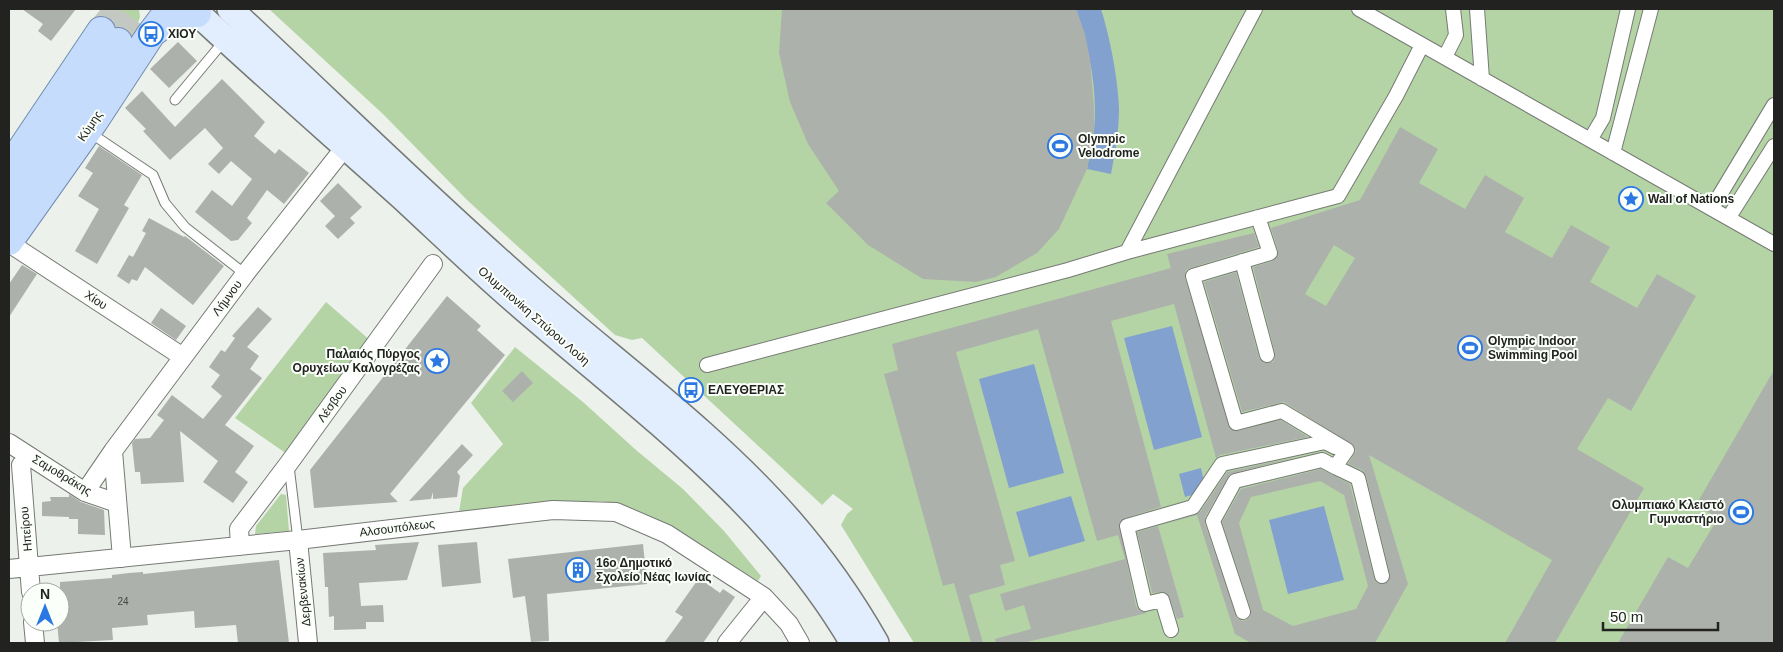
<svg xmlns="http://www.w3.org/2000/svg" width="1783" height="652" viewBox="0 0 1783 652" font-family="Arial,sans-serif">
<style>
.green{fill:#b4d4a5}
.water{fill:#83a1cf}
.building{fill:#adb1ab;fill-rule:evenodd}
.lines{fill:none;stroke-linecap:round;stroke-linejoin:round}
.primary-tunnel{stroke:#c4c8c3;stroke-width:28;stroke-dasharray:28 14;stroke-linecap:butt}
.service-casing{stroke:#767a74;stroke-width:11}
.pedestrian-casing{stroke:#767a74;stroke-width:16}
.minor-casing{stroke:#767a74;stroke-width:20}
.secondary-casing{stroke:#767a74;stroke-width:28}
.primary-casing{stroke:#738caf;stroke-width:30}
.service{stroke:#fff;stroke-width:9}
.pedestrian{stroke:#fff;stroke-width:14}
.minor{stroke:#fff;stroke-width:18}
.secondary{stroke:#e2edfe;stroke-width:25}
.primary{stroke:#c5dcfd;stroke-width:28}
.labels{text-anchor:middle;stroke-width:4;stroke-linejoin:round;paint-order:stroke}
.number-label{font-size:10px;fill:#454644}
.poi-label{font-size:12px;font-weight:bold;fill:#222321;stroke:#fafff9;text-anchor:start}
.street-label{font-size:12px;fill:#222321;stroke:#fafff9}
</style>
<rect width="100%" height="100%" fill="#edf1eb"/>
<path class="green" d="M113,9H139L140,17L131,43L103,19Z
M269,9H1774V643H914L841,525L847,514L853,509L833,494L822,505L642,338L632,340L615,335L467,200L384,115Z
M326,302L371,341L287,454L235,418Z
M515,347L583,402L636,450L683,489L724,531L761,576L758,581L680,531L626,506L601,501L568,502L459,512L463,488L503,444L471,403Z
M281,494L286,495L289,531L255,534L256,526Z"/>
<path class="water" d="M1076,9H1101C1110,38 1118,78 1119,109C1119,131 1115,153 1111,174L1087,169C1089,157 1092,144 1094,131C1098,90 1089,47 1076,9Z
M1172,326L1202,437L1154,450L1124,338Z
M1034,364L1064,473L1009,488L979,379Z
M1201,468L1206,491L1185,497L1179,474Z
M1071,496L1085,541L1029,557L1016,512Z
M1324,506L1344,580L1288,594L1269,520Z"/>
<path class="building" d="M22,9H76L51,41L38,31L43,24Z
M782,9H1076L1085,34L1090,60L1094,107V131L1087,169L1059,229L1037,253L996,277L976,282L923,279L868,245L826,203L839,191L808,144L790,102L779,53Z
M178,42L197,61L169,88L150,69Z
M222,79L265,122L254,136L275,154L279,149L309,173L284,204L267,190L247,218L252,223L238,240L231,241L195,212L212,190L232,206L252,179L231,161L219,174L208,164L223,148L205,128L170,160L143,131L146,129L125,108L142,91L175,127Z
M1400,127L1438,149L1419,183L1465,209L1485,175L1524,198L1505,232L1552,258L1571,225L1610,247L1590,282L1637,308L1657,274L1696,296L1631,411L1608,398L1577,449L1644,488L1555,643H1505L1552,560L1369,455L1408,584L1375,643H1251L1235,634L1197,515L1158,526L1195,515L1200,512L1227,472L1301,456L1230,474L1205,517V524L1237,618L1242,621L1246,620L1250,617L1251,610L1222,522L1241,489L1321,469L1350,484L1374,578L1376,582L1380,584L1388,582L1390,574L1366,476L1362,470L1348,464L1356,451L1354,446L1284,402L1242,412L1204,282L1236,272L1259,358L1264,363L1273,362L1275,358V353L1253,267L1273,261L1278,255V250L1271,228L1360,200ZM1334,245L1355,258L1326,306L1305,294ZM1320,481L1344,495L1368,586L1356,609L1293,626L1263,610L1239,523L1251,497Z
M99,146L142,175L124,205L129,208L97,264L75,251L99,209L78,196L93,173L85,168Z
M338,183L362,207L350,218L355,223L338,239L325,226L335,216L320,201Z
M149,218L184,237L185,236L224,266L193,305L145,267L137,281L132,279L129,284L117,276L129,255L133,257L146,233L142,231Z
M1254,233L1259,247L1190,268L1186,270L1185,278L1230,429L1238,431L1281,420L1308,437L1220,455L1216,458L1174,304L1111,321L1161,507L1125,518L1119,524L1136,606L1139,610L1147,613L1023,643H996L995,639L1031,629L1024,605L1005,611L1000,594L1125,559L1118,535L1097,541L1038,329L956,352L1015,561L1000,565L1005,585L969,595L983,643H971L954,583L943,586L884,374L898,370L892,344L1171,268L1167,254Z
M22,265L37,274L9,317V284Z
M447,296L481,326L477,330L505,355L390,494L398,502L314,508L310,470Z
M258,307L272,319L247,347L259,356L250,369L262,378L225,425L254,446L235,472L248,482L233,503L203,482L218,461L180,431L184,482L141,484L140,472H135L132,443L135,439L150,438L164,420L157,415L172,395L203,419L222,396L211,387L220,375L209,367L221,350L225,352L235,338L232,336Z
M161,308L186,326L176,340L151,323Z
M1774,370V643H1618L1668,557L1688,568L1718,518L1696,505Z
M522,371L533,383L513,402L502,391Z
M462,444L473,455L457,472L460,476L457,497L433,499V492L431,499L409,501Z
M69,494L81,502L104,510L105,535L78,534V519H69V517L42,516V502L51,501L50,497H69Z
M1158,526L1184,617L1177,619L1168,594L1164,592L1152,593L1137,532Z
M419,542L407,580L359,583L361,606L383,605L384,622H366V629L334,630V616L329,617L328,587H325L323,553L376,550L375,545Z
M477,542L481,583L442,587L438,545Z
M643,544L647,584L547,594L549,641L531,642L525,596L513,598L508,559Z
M279,560L289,643H238L236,625L195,628L194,611L147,615L148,625L112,628L113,640L59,643L57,622H60V582L112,578V575L129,573L143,572V574Z
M699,578L720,593L723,589L735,597L703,643H664L683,617L675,612Z"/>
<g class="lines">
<path class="primary-tunnel" d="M101,31L119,9
M118,42L143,9"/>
<defs>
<path id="service" d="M175,100L224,41
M89,132L153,175L165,203L185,227L245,274
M289,466L298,540"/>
<path id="pedestrian" d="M1359,9L1774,244
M1477,9L1482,79
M1445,57L1456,35L1453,9
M1590,140L1603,118L1628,9
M1613,153L1651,9
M1712,208L1774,105
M1729,217L1774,146
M1127,252L1338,196L1396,96L1422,45
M1242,261L1267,355
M707,365L1068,270L1127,252L1255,9
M1335,467L1358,478L1382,576
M1243,612L1213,521L1235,481L1322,460L1335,467L1347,450L1282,411L1236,423L1193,276L1270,253L1258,217
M1171,630L1162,600L1145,604L1127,526L1193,507L1222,464L1325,442L1335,447"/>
<path id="minor" d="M9,243L183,357
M9,443L85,492L117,503
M113,451L122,558
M21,465L31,592
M85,492L113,451L245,274L345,147
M298,540L308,643
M240,546L239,529L289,463L433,264
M9,569L298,540L553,510L616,512L667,534L764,597L789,624L800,643
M33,622L35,643
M727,643L764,597"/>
<path id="secondary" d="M193,9C261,73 332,134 402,197C442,234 480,271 521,306C640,409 773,505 853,643
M230,9C330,102 428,199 531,289C616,363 715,435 789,520C822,558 851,599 876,643"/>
<path id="primary" d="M156,30C169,18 180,15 197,13
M9,168L101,31
M9,208L118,42
M9,241L94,121L151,34L170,9"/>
</defs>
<use href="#service" class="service-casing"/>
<use href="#pedestrian" class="pedestrian-casing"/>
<use href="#minor" class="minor-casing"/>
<use href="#secondary" class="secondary-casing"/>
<use href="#primary" class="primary-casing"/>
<use href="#service" class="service"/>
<use href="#pedestrian" class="pedestrian"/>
<use href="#minor" class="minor"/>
<use href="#secondary" class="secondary"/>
<use href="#primary" class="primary"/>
</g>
<defs>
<symbol id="bus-ring" viewBox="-11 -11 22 22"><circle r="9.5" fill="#fafff9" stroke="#2b77e3" stroke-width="1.5"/><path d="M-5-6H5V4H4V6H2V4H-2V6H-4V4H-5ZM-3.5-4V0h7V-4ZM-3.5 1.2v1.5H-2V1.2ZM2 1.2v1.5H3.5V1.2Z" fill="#2b77e3"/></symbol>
<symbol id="stadium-ring" viewBox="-11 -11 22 22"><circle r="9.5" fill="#fafff9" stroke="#2b77e3" stroke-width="1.5"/><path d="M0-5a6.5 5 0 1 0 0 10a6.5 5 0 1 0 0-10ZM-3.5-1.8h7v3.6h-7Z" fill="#2b77e3"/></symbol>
<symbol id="sight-ring" viewBox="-11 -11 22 22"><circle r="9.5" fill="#fafff9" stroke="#2b77e3" stroke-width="1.5"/><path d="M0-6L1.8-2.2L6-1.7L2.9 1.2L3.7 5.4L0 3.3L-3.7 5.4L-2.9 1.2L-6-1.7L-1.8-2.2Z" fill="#2b77e3"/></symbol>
<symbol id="building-ring" viewBox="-11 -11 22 22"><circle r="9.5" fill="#fafff9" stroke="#2b77e3" stroke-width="1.5"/><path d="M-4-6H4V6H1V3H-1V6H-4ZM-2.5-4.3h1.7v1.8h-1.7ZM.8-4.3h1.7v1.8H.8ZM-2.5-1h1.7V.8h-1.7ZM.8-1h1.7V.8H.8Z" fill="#2b77e3"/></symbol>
</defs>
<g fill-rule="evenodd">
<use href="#bus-ring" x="137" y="20" width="28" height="28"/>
<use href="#stadium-ring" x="1046" y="132" width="28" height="28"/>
<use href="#sight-ring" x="1617" y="185" width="28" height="28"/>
<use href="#stadium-ring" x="1456" y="334" width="28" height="28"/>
<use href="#sight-ring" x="423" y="347" width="28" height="28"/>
<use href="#bus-ring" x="677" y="376" width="28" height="28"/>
<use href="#stadium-ring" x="1727" y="498" width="28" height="28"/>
<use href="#building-ring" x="564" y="556" width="28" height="28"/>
</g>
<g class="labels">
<g class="number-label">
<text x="123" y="605">24</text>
</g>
<g class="poi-label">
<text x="168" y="38">ΧΙΟΥ</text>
<text x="1078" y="143">Olympic<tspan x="1078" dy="14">Velodrome</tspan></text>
<text x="1648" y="203">Wall of Nations</text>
<text x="1488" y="345">Olympic Indoor<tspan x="1488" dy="14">Swimming Pool</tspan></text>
<text x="420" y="358" text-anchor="end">Παλαιός Πύργος<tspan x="420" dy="14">Ορυχείων Καλογρέζας</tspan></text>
<text x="708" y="394">ΕΛΕΥΘΕΡΙΑΣ</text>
<text x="1724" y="509" text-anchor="end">Ολυμπιακό Κλειστό<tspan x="1724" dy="14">Γυμναστήριο</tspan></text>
<text x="596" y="567">16ο Δημοτικό<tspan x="596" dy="14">Σχολείο Νέας Ιωνίας</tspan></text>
</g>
<g class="street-label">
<text transform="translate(90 126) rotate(-56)" y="4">Κύμης</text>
<text transform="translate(227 298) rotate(-53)" y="4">Λήμνου</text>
<text transform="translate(96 300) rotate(33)" y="4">Χίου</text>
<text transform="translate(534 316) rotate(41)" y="4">Ολυμπιονίκη Σπύρου Λούη</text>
<text transform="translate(332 404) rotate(-54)" y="4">Λέσβου</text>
<text transform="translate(62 475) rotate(31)" y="4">Σαμοθράκης</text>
<text transform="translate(397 528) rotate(-7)" y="4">Αλσουπόλεως</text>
<text transform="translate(26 529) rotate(-95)" y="4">Ηπείρου</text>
<text transform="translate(303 592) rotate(-96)" y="4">Δερβενακίων</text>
</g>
</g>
<rect width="1783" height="652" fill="none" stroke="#222321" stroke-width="20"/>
<g transform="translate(45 607)"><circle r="24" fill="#fafff9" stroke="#a4a7a3"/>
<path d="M0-4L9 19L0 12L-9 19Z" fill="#2b77e3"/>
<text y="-8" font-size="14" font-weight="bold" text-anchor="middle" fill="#222321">N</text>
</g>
<path d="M1603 622v8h115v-8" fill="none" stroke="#222321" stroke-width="2.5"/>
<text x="1610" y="622" font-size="15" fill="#222321" stroke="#fafff9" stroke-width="4" paint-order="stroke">50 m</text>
</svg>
